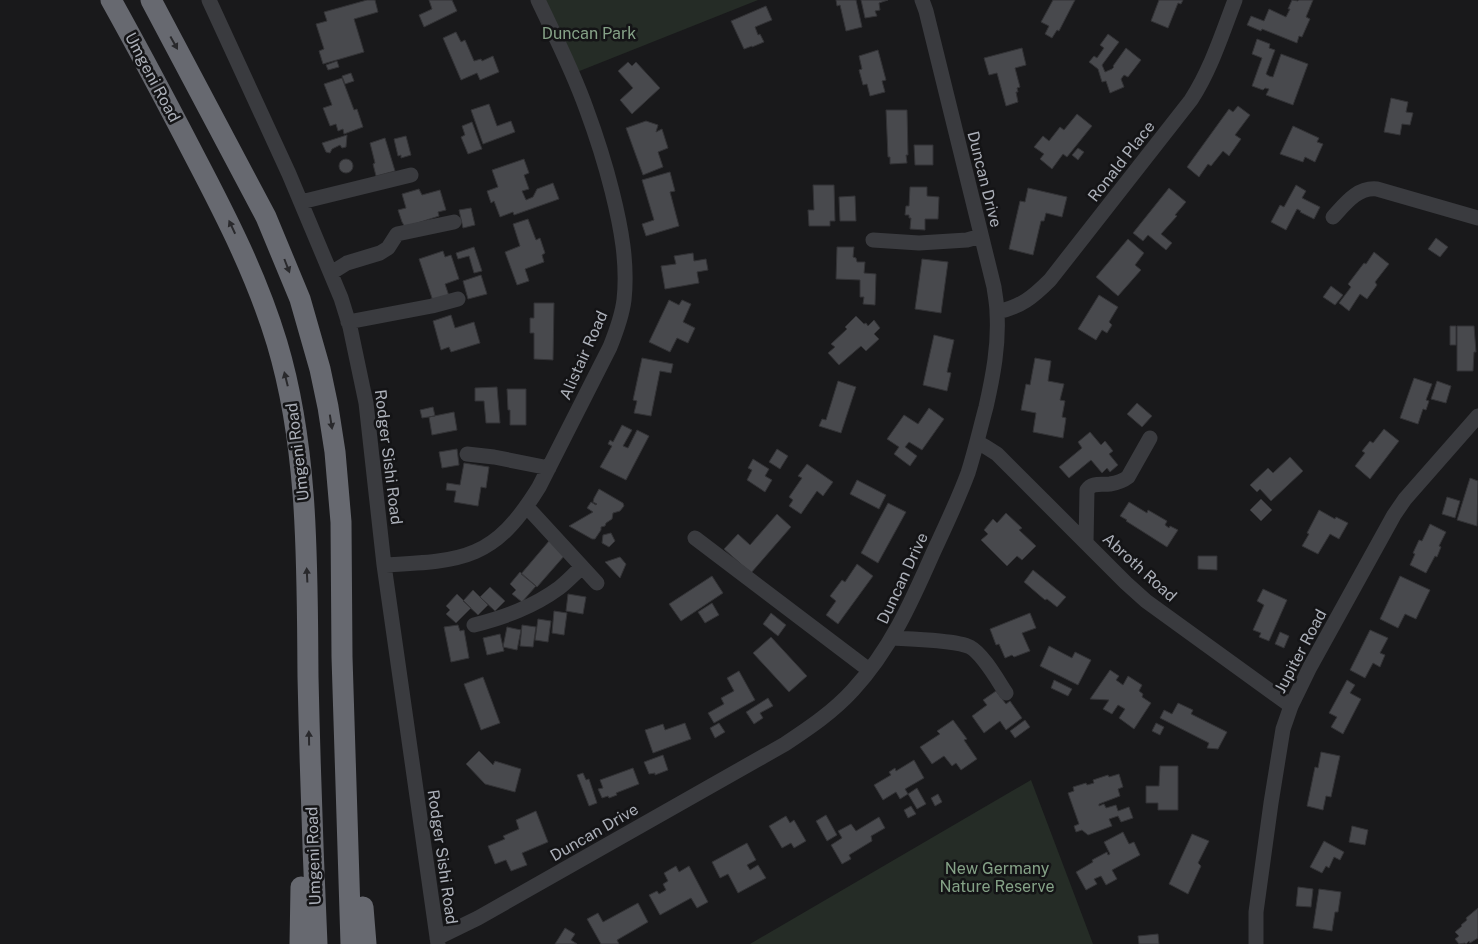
<svg xmlns="http://www.w3.org/2000/svg" width="1478" height="944" viewBox="0 0 1478 944" font-family="'Public Sans',sans-serif">
<style>
.green{fill:#252c26}
.building{fill:#48494d;stroke:#333336}
.lines{fill:none;stroke-linecap:round;stroke-linejoin:round}
.minor{stroke:#3a3b3f;stroke-width:15}
.highway{stroke:#676970;stroke-width:21}
.oneway{fill:#29292c}
.labels{text-anchor:middle;stroke-width:5;stroke-linejoin:round;paint-order:stroke}
.park-label{font-size:16px;fill:#85a287;stroke:#141416}
.street-label{font-size:16px;fill:#acb0b9;stroke:#141416}
</style>
<rect width="100%" height="100%" fill="#19191b"/>
<path class="green" d="M539,0H758L572,74Z
M1031,780L1093,944H750Z"/>
<path class="building" d="M367,0H375L378,12L354,19L364,52L323,64L319,51L324,49L316,24L327,21L324,12Z
M429,0H452L457,11L424,27L419,15L432,9Z
M836,0H856L862,27L846,31L840,5L837,6Z
M861,0H888L879,3L880,10L875,11L877,16L865,18Z
M1053,0H1075L1059,31L1057,30L1052,38L1045,34L1049,26L1041,22Z
M1159,0H1183L1181,4L1178,3L1168,28L1151,21Z
M1292,0L1298,1L1299,0H1313L1306,17L1310,19L1302,37L1299,36L1297,43L1262,29L1261,31L1247,25L1251,16L1264,21L1269,9L1286,17L1290,9H1288Z
M766,6L772,20L755,27L758,35L760,34L764,42L752,47V46L744,49L731,21Z
M456,32L461,42L465,40L474,61L481,59L482,61L493,56L499,72L480,80L477,73L461,80L443,38Z
M1108,34L1119,42L1102,65L1105,72L1112,69L1114,67L1113,66L1126,48L1141,60L1128,77L1124,75L1121,79L1124,87L1110,93L1106,81L1102,82L1098,69L1089,62L1094,56L1097,58L1104,48L1100,45Z
M1257,39L1270,44L1269,48L1275,50L1266,74L1269,76L1273,77L1281,54L1308,64L1293,105L1266,95L1269,89L1265,88L1263,90L1252,86L1262,58L1252,54Z
M1022,48L1026,65L1015,68L1020,87L1017,88L1018,92H1016L1018,102L1006,106L997,73L989,75L984,58Z
M878,50L886,80L882,81L885,92L870,96L867,84L863,85L859,70L862,69L859,56Z
M337,61L339,67L328,70L326,65Z
M628,62L632,66L636,62L660,88L632,114L620,100L633,88L618,71Z
M351,73L354,81L345,84L342,76Z
M342,78L354,110L357,109L363,127L344,134L343,129L338,131L336,124L330,126L323,108L332,105L324,84Z
M1391,98L1408,102L1406,112L1413,113L1410,125L1402,124L1400,135L1384,132Z
M489,104L497,126L511,121L515,132L483,144L471,110Z
M1238,106L1250,115L1235,135L1241,139L1229,156L1223,151L1211,166L1208,164L1199,177L1187,167L1229,109L1233,112Z
M886,110H907L908,155H906L907,163L890,164V157H888Z
M1077,114L1092,126L1067,157L1063,154L1052,169L1040,159L1044,154L1034,147L1043,136L1049,141L1060,127L1064,130Z
M646,121L658,125L656,132L662,129L668,148L658,152L663,167L643,175L626,128Z
M472,122L482,149L468,154L461,137L465,135L462,126Z
M1293,126L1319,138L1317,142L1323,144L1315,162L1305,157L1303,162L1280,154Z
M347,135L346,147L342,148L340,145L332,149L330,153L326,152L322,143Z
M406,136L411,155L401,158V155L398,156L394,139Z
M385,138L395,171L376,176L373,164L375,163L370,143Z
M914,145H933V165H915Z
M1078,148L1084,152L1078,160L1072,155Z
M339 166a7 7 0 1 1 14 0a7 7 0 1 1-14 0Z
M524,159L529,173L524,175L529,189L522,191L526,200L533,197L537,189L553,183L559,199L514,215L513,212L500,217L494,201L491,203L487,191L498,187L492,170Z
M670,172L675,191L670,192L679,226L646,236L642,224L654,220L642,180Z
M813,185H834L835,221H830V226H809L808,210H814Z
M1296,185L1306,191L1302,198L1320,207L1314,219L1300,212L1301,211L1297,209L1286,230L1271,222L1280,205L1284,207Z
M910,187H927V196L939,197L938,219H925V230L910,229L911,218H909V215H905L906,206H909Z
M1028,188L1067,197L1062,217L1046,213L1044,221H1041L1033,255L1009,249L1020,201L1025,202Z
M1169,188L1186,202L1175,215L1177,216L1161,234L1172,243L1166,250L1148,235L1143,241L1133,233Z
M419,189L422,195L440,190L446,210L438,212L439,216L405,227L402,222L398,210L406,208L402,194Z
M855,196L856,221H840L839,197Z
M471,208L475,225L463,228L459,210Z
M528,219L536,240L540,238L545,253L542,255L544,262L525,269L529,281L517,285L505,252L520,246L513,224Z
M1436,238L1448,247L1440,257L1428,249Z
M1128,239L1144,253L1135,265L1141,270L1118,296L1096,277Z
M474,247L482,271L474,273L469,256L458,259L456,253Z
M837,247H854L853,257L856,258L857,262H865L864,273L876,274L875,305L863,304L864,297H860V280L836,279Z
M443,251L445,257L451,255L459,279L445,284L449,296L433,301L419,259Z
M1374,252L1389,264L1375,282L1377,285L1367,299L1360,294L1349,311L1339,303L1351,287L1348,284L1364,263L1366,264Z
M693,253L694,261L706,259L708,270L697,272L699,283L665,289L661,266L676,264L674,256Z
M922,259L948,262L941,313L915,309Z
M481,275L487,294L468,299L463,281Z
M1331,286L1343,295L1335,305L1323,297Z
M1099,295L1118,307L1109,322L1112,325L1107,333L1102,330L1096,340L1078,329Z
M669,300L679,305L682,300L691,304L683,322L695,328L688,343L677,338L670,352L649,342Z
M534,303H554L553,360L534,359V333H530V318H534Z
M451,315L455,328L474,322L480,343L451,352L449,347L441,350L433,321Z
M856,316L864,324L866,323L868,326L874,320L880,328L874,334L879,339L866,351L861,346L839,365L828,353L835,347L831,344L847,329L845,327Z
M1450,326H1456V345H1450Z
M1457,326H1474L1476,352H1474L1473,371H1457Z
M934,335L954,340L947,372L951,373L947,391L923,385Z
M642,358L673,364L671,373L660,371L651,416L634,413L637,401L633,400Z
M1035,358L1051,361L1048,381L1064,384L1060,400L1065,401L1062,417L1066,418L1063,438L1033,432L1036,413L1021,410L1026,384L1030,385Z
M1414,378L1432,384L1426,400L1429,401L1426,410L1423,409L1418,424L1400,418Z
M838,381L856,387L841,433L819,426L822,419L826,420Z
M1437,381L1451,386L1446,403L1431,399Z
M497,387L500,423H486L484,401H475V388Z
M507,389H526V425H510V410H508Z
M1137,403L1152,416L1142,427L1127,414Z
M433,407L435,416L422,418L420,410Z
M929,408L944,419L922,450L909,442L905,447L917,456L910,466L894,454L899,447L887,439L904,415L918,424Z
M454,412L457,430L432,435L429,417Z
M622,425L632,430L623,446L628,448L637,430L649,436L626,480L600,467L612,446L608,444L610,440L613,442Z
M1384,429L1399,441L1370,479L1355,466L1365,453L1362,451L1370,441L1373,443Z
M1090,432L1101,445L1105,441L1113,451L1109,454L1118,465L1110,472L1107,468L1102,473L1091,460L1069,478L1059,467L1082,448L1078,442Z
M457,449L459,465L442,468L439,452Z
M777,449L788,456L780,469L769,462Z
M1290,457L1303,471L1271,501L1260,489L1257,492L1250,485L1268,468L1273,473Z
M753,459L769,469L765,476L772,480L765,492L747,480L752,470L748,468Z
M464,463L489,467L486,488L481,487L478,506L454,502L456,491L446,490L447,483L460,485Z
M807,464L833,482L823,496L817,491L801,514L789,506L793,500L789,497L802,478L798,476Z
M1470,478L1478,481L1477,526L1457,520Z
M857,480L886,495L879,509L850,494Z
M599,489L623,503L624,506L620,511L613,513L612,519L606,523L605,526L601,527V530L595,539H592L569,526L593,512L587,508L591,502L596,505L597,504L593,502L594,498Z
M1447,497L1460,501L1455,518L1442,514Z
M1261,499L1272,510L1261,521L1250,510Z
M1129,502L1147,513L1148,510L1167,521L1165,525L1169,528L1170,526L1178,530L1167,547L1126,521L1127,520L1120,516Z
M888,503L906,512L878,563L861,553Z
M1319,510L1335,519L1336,517L1348,523L1339,539L1330,534L1318,554L1302,546L1309,534L1307,533Z
M1006,513L1022,528L1019,530L1036,546L1022,560L1017,556L1007,566L981,540L988,534L984,530L993,519L997,523Z
M777,514L791,527L751,573L724,549L738,534L750,545Z
M1430,524L1446,532L1439,546L1441,547L1437,557L1435,556L1426,573L1410,565L1415,554L1413,553L1419,540L1422,541Z
M611,533L615,541L609,547L602,543L603,535Z
M549,541L565,555L537,587L521,574Z
M1198,556H1217V570L1198,569Z
M620,557L626,564L620,578L605,562Z
M857,564L873,576L838,624L826,615L836,601L830,596L842,580L845,582Z
M1033,570L1066,597L1057,607L1047,599L1045,600L1024,582Z
M520,572L536,586L522,602L512,594L516,590L510,584Z
M712,576L723,593L681,621L669,604Z
M1400,576L1430,590L1416,619L1405,614L1398,628L1380,619Z
M490,587L505,601L495,611L480,597Z
M1263,589L1287,600L1269,641L1259,637L1261,633L1253,630L1264,605L1257,601Z
M473,590L488,605L478,615L463,601Z
M457,594L471,608L456,623L446,614L450,610L446,606Z
M568,594L586,597L583,614L566,611Z
M712,603L719,615L705,623L698,612Z
M554,611L567,613L564,635L552,633Z
M771,613L786,625L778,636L763,624Z
M1030,613L1036,628L1022,633L1030,651L1014,657L1012,655L1005,658L999,644L996,645L990,629Z
M538,619L551,621L548,642L535,640Z
M458,625L460,631L464,630L469,658L451,662L444,627Z
M522,625L536,627L533,647L520,646Z
M507,627L521,630L517,650L503,647Z
M1370,630L1388,638L1380,653L1385,655L1380,667L1373,663L1365,678L1350,670Z
M1280,632L1289,636L1284,648L1275,644Z
M500,634L504,651L487,655L483,638Z
M771,637L807,676L789,692L753,653Z
M1049,646L1072,658L1075,652L1091,660L1078,685L1040,666Z
M1110,670L1119,676L1116,680L1123,685L1128,676L1142,685L1139,691L1143,694L1142,697L1151,703L1134,729L1119,718L1125,709L1118,705L1112,714L1103,709L1109,700L1090,699Z
M739,671L755,700L714,723L708,713L724,704L721,698L734,691L727,678Z
M483,677L500,723L481,730L464,684Z
M1054,680L1072,689L1068,696L1051,688Z
M1347,680L1355,685L1350,693L1361,699L1343,734L1331,727L1337,717L1329,713Z
M996,691L1006,704L1010,701L1022,718L1006,730L1000,721L984,733L972,716L987,705L983,700Z
M768,698L773,706L760,713L763,718L754,724L746,712Z
M1178,703L1193,710L1191,714L1227,732L1218,749L1207,748L1209,743L1160,718L1164,710L1172,714Z
M953,720L967,739L964,740L977,759L961,770L956,763L952,766L944,756L932,764L920,747L940,734L937,731Z
M1025,720L1030,727L1015,738L1010,731Z
M685,723L691,739L653,753L645,730L663,724L665,730Z
M719,723L725,732L715,738L710,728Z
M1156,723L1164,727L1160,735L1152,731Z
M479,751L493,765L495,761L521,769L515,792L485,784L466,764Z
M1321,752L1340,756L1331,797L1326,796L1323,810L1307,806L1315,767L1318,768Z
M663,755L668,770L655,775V773L649,774L644,762Z
M914,760L924,778L905,789L908,794L900,799L896,792L883,800L874,785L891,775L889,772L895,768L896,771Z
M1160,766H1178V810H1158V803H1146V786H1159Z
M633,768L639,784L616,793L617,795L609,798L608,796L602,798L598,789L603,788L600,780Z
M583,773L586,780L589,779L597,803L589,806L577,775Z
M1119,774L1123,787L1118,789L1120,796L1099,804V806L1104,804L1106,808L1116,805L1118,811L1129,807L1133,818L1121,822L1118,816L1109,819L1112,826L1088,835L1082,830L1076,832L1074,826L1079,824L1068,793L1074,791L1073,787L1086,783L1087,785L1094,783L1093,780L1108,775L1109,777Z
M917,788L926,804L917,809L908,794Z
M938,794L942,802L935,806L931,798Z
M911,806L916,814L908,818L904,810Z
M536,811L548,842L522,853L527,865L511,871L506,860L495,864L488,846L505,839L503,836L519,829L516,820Z
M826,815L837,835L827,841L816,821Z
M786,816L790,823L794,820L806,841L794,848L791,843L782,848L769,826Z
M879,817L885,828L871,836L872,841L849,855L851,859L842,864L831,845L842,838L838,831L851,824L856,831Z
M1352,826L1368,830L1365,845L1349,842Z
M1123,832L1129,844L1134,842L1140,855L1112,870L1117,879L1106,885L1101,876L1094,879L1097,884L1086,890L1076,872L1093,862L1092,860L1107,852L1108,855L1110,854L1104,842Z
M1192,834L1209,841L1198,863L1201,866L1188,894L1169,884Z
M1324,841L1344,852L1340,860L1334,857L1329,868L1326,866L1322,873L1310,867Z
M747,843L756,860L747,865L750,870L758,865L766,878L738,893L728,874L720,878L712,862Z
M676,866L679,872L689,866L708,902L697,908L691,898L660,915L649,895L657,891L659,894L666,890L663,884L668,881L664,873Z
M1298,887L1313,889L1311,907L1296,906Z
M1319,889L1341,892L1338,912H1335L1332,931L1313,928Z
M638,903L648,922L617,940L619,944H601L587,919L598,913L603,922Z
M1478,908V938L1470,943L1469,941L1466,944L1465,943L1459,944L1455,939L1459,936L1455,932L1462,926L1461,925L1467,920L1466,918Z
M565,928L575,934L571,940L577,944H555Z
M1158,934L1159,944H1139L1138,936Z"/>
<g class="lines">
<path class="minor" d="M209,0L289,174L341,298L350,327L366,403L384,565L438,944
M301,202L411,175
M1333,217C1345,204 1357,187 1377,189L1478,218
M873,240L919,243L967,240L981,236
M331,273L347,263L380,253L388,248L397,234L454,222
M997,312C1021,307 1033,297 1050,280L1191,100C1211,69 1222,34 1235,0
M348,322L432,306L458,299
M977,442L986,447L997,454L1126,583L1146,601L1291,706
M467,454L494,457L549,468
M527,507L597,583
M695,538L869,670
M1086,543L1087,490C1092,482 1101,485 1110,484C1116,483 1123,481 1128,477L1150,438
M384,565C464,561 494,560 539,487L610,347C616,332 622,316 624,300C628,263 621,227 612,191C605,163 596,135 586,108C573,71 555,36 538,0
M474,625C505,617 533,607 559,588C567,582 574,574 582,567
M892,638C910,639 957,640 970,647C983,654 998,681 1006,693
M437,938L478,918L785,744C809,728 833,712 853,690C890,650 911,603 933,553C945,527 958,500 968,473C975,451 980,429 986,407C993,376 999,345 997,313C997,304 995,295 994,287L926,11L922,0
M1256,944V912L1271,803L1283,729L1291,706L1310,667L1394,515L1405,499L1478,416"/>
<path class="highway" d="M111,0C140,52 168,105 195,157C227,218 257,277 277,343C309,450 307,566 308,677C310,766 313,855 317,944
M151,0L266,217L300,299L320,369L328,407L335,452L341,522L342,657L351,944
M363,907L366,944
M300,944L301,887"/>
</g>
<defs><path id="oneway-solid" d="M-6-.8H1V-3.2L6.5 0L1 3.2V.8H-6Z" transform="scale(1.25)"/></defs>
<g class="oneway">
<use href="#oneway-solid" transform="translate(174 43) rotate(61)"/>
<use href="#oneway-solid" transform="translate(232 227) rotate(-115)"/>
<use href="#oneway-solid" transform="translate(287 266) rotate(69)"/>
<use href="#oneway-solid" transform="translate(286 379) rotate(-104)"/>
<use href="#oneway-solid" transform="translate(331 422) rotate(81)"/>
<use href="#oneway-solid" transform="translate(307 575) rotate(-93)"/>
<use href="#oneway-solid" transform="translate(309 738) rotate(-91)"/>
</g>
<g class="labels">
<g class="park-label">
<text x="589" y="39">Duncan Park</text>
<text x="997" y="874">New Germany<tspan x="997" dy="18">Nature Reserve</tspan></text>
</g>
<g class="street-label">
<text transform="translate(153 77) rotate(62)" y="6">Umgeni Road</text>
<text transform="translate(1121 161) rotate(-52)" y="6">Ronald Place</text>
<text transform="translate(985 179) rotate(76)" y="6">Duncan Drive</text>
<text transform="translate(583 355) rotate(-66)" y="6">Alistair Road</text>
<text transform="translate(297 452) rotate(-97)" y="6">Umgeni Road</text>
<text transform="translate(389 457) rotate(83)" y="6">Rodger Sishi Road</text>
<text transform="translate(1140 567) rotate(42)" y="6">Abroth Road</text>
<text transform="translate(902 578) rotate(-65)" y="6">Duncan Drive</text>
<text transform="translate(1300 651) rotate(-62)" y="6">Jupiter Road</text>
<text transform="translate(594 832) rotate(-30)" y="6">Duncan Drive</text>
<text transform="translate(313 856) rotate(-92)" y="6">Umgeni Road</text>
<text transform="translate(443 857) rotate(82)" y="6">Rodger Sishi Road</text>
</g>
</g>
</svg>
